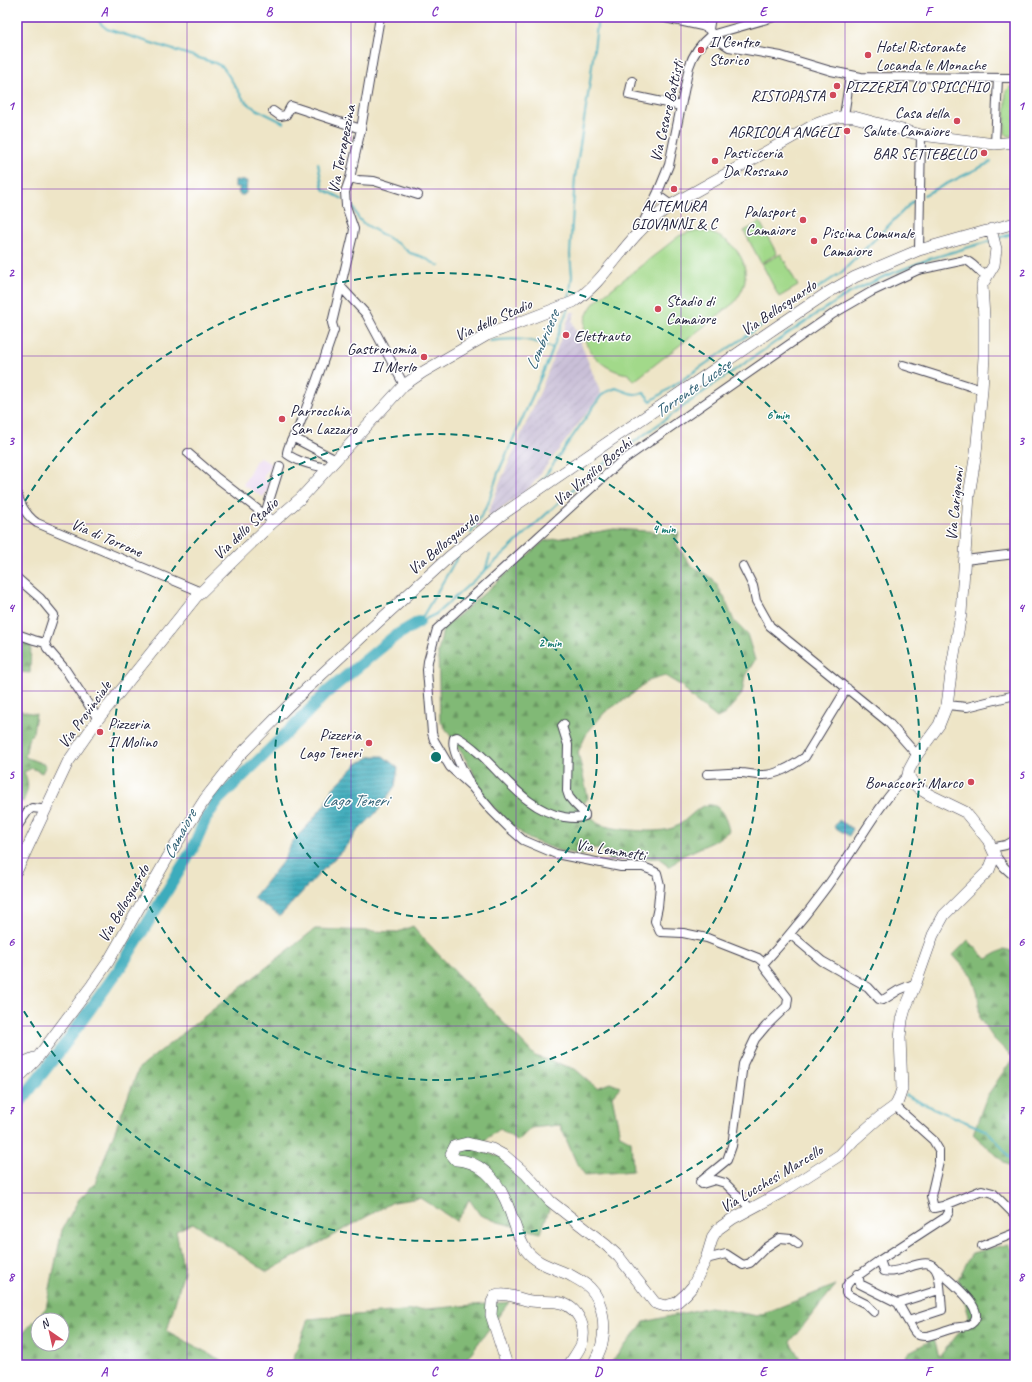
<svg xmlns="http://www.w3.org/2000/svg" width="1032" height="1382" viewBox="0 0 1032 1382" font-family="Caveat,sans-serif">
<style>
.built{fill:#e8d2ee}
.industrial{fill:url(#industrial-furrows)}
.forest{fill:url(#forest-firs);stroke:#526e58;fill-rule:evenodd}
.garden{fill:#a2d98a;stroke:#627e62}
.water{fill:url(#water-rules);stroke:#30677c}
.lines{fill:none;stroke-linecap:round;stroke-linejoin:round}
.stream{stroke:#3eacbc;stroke-width:2}
.river{stroke:#3eacbc;stroke-width:12}
.street-casing{stroke:#413f50;stroke-width:10}
.secondary-casing{stroke:#413f50;stroke-width:12}
.street{stroke:#fff;stroke-width:8}
.secondary{stroke:#fff;stroke-width:11}
.grid{fill:none;stroke:#7b2cbf;stroke-width:1;stroke-opacity:0.55}
.ring{fill:none;stroke:#0f766e;stroke-width:2;stroke-dasharray:7 5}
.poi-dot{fill:#d1495b;stroke:#fff;stroke-width:1.5}
.labels{text-anchor:middle;stroke-width:3;stroke-linejoin:round;paint-order:stroke}
.poi-label{font-size:16px;fill:#22223b;stroke:#fff;text-anchor:start}
.street-label{font-size:16px;fill:#22223b;stroke:#fff}
.water-label{font-size:17px;font-style:italic;fill:#2f6075;stroke:#fff}
.centre{fill:#0f766e;stroke:#fff;stroke-width:2}
.ring-label{font-size:12px;text-anchor:middle;font-weight:bold;fill:#0f766e;stroke:#fff;stroke-width:3;stroke-linejoin:round;paint-order:stroke}
.neatline{fill:none;stroke:#7b2cbf;stroke-width:1.5}
.grid-label{font-size:13px;text-anchor:middle;font-weight:bold;fill:#7b2cbf}
</style>
<defs>
<pattern id="industrial-furrows" width="10" height="10" patternUnits="userSpaceOnUse"><rect width="10" height="10" fill="#c9bfd7"/><path d="M-1 1l2-2M0 10L10 0M9 11l2-2" fill="none" stroke="#aca4b9"/></pattern>
<pattern id="forest-firs" width="22" height="20" patternUnits="userSpaceOnUse"><rect width="22" height="20" fill="#81b976"/><path d="M5 1l3.5 6h-7zM16 11l3.5 6h-7z" fill="#699662"/></pattern>
<pattern id="water-rules" width="6" height="5" patternUnits="userSpaceOnUse"><rect width="6" height="5" fill="#3eacbc"/><path d="M0 2.5h6" fill="none" stroke="#348c9a"/></pattern>
</defs>
<rect width="100%" height="100%" fill="#fff"/>
<filter id="ink" filterUnits="userSpaceOnUse"><feTurbulence type="fractalNoise" baseFrequency=".025" numOctaves="2"/><feDisplacementMap in="SourceGraphic" scale="8" xChannelSelector="R" yChannelSelector="G"/><feConvolveMatrix kernelMatrix="1 2 1 2 8 2 1 2 1" color-interpolation-filters="sRGB"/></filter>
<filter id="wash" filterUnits="userSpaceOnUse"><feTurbulence type="fractalNoise" baseFrequency=".012" numOctaves="4" result="noise"/><feDisplacementMap in="SourceGraphic" scale="16" xChannelSelector="R" yChannelSelector="G"/><feGaussianBlur stdDeviation="0.9" result="paint"/><feColorMatrix in="noise" values="0 0 0 0 0 0 0 0 0 0 0 0 0 0 0 0 0 1.4 0 .05"/><feComposite in="paint" operator="in"/></filter>
<g filter="url(#wash)">
<rect width="100%" height="100%" fill="#eee5c7"/>
<path class="built" d="M260,457L271,464L263,478L271,483L263,497L243,485L256,460L257,461Z"/>
<path class="industrial" d="M571,312H575L572,321L601,394L532,485L522,494L490,516L488,513L502,478L541,390Z"/>
<path class="forest" d="M614,529L679,533L676,544L691,565L713,579L724,597L734,621L747,634L755,660L745,676L742,694L725,714L717,718L692,698L682,686L665,676L648,681L631,695L605,712L587,733L578,752L588,798L583,805C587,811 591,818 596,822C603,829 640,831 650,831C659,831 670,830 677,826C688,820 696,807 708,805C721,803 727,821 729,831L715,841L682,856L669,868L660,858L608,860L609,853L587,846L584,855L560,851L529,839L511,825L481,794L472,769L440,720L438,652L443,629L544,541Z
M17,637L31,642L30,673L17,672Z
M17,710L36,714L33,732L28,740L25,757L46,765L42,773L32,768L24,772C30,785 28,789 23,802L17,800Z
M413,926L422,937L535,1056L575,1069L597,1088L610,1083L620,1087L612,1096L620,1135L631,1141L633,1171L585,1175L577,1164L560,1125L531,1128L518,1141L500,1129L486,1139L482,1152L505,1157L550,1206L541,1233L498,1222L480,1215L469,1199L463,1212L456,1221L421,1198L393,1202L267,1272L193,1223L176,1231L184,1271L167,1331L230,1365H17V1340L46,1308L62,1230L79,1199L95,1183L139,1068L315,929L398,932ZM38,1320H62V1344H38Z
M968,940L987,959L1004,949L1015,952V1172L973,1134L987,1096L1013,1058L994,1039L980,1019L978,995L972,976L953,955Z
M1008,1244L1015,1256V1365H899L909,1352L934,1339L939,1357L958,1334L969,1316L958,1279L972,1253Z
M836,1285L790,1342L804,1365H610V1364L644,1322L710,1307L757,1316Z
M509,1302L462,1365H291L308,1319Z"/>
<path class="garden" d="M1010,87H1015V135L1008,136L1005,133L1006,91Z
M760,222L777,254L761,263L744,231Z
M702,231C728,235 751,257 744,285C742,292 738,297 735,302L634,381L629,374C592,370 569,330 596,301L679,236L689,232Z
M781,254L798,286L779,297L762,264Z"/>
<path class="water" d="M235,180L247,181L246,193L244,195H241L238,193L240,187H235Z
M372,756H383L398,768L395,786L377,812L356,833L347,846L319,874L280,916L253,898L284,860L292,842L309,824L325,804L332,789L357,764Z
M839,820L853,829L849,836L834,827Z"/>
<g class="lines">
<path class="stream" d="M96,17L101,24L107,29L215,63L223,67L244,100L254,108L284,123
M318,163L323,189L343,199
M924,195L991,162
M348,202L352,204L358,218L363,223L400,245L410,253L423,257L439,266
M998,238L1015,233
M569,300L572,276L570,254L575,177L590,82L598,17
M490,341C513,338 531,338 552,348
M540,483L601,396L606,392L616,388C626,392 634,396 644,393L651,401L764,324L842,272L914,200
M471,533L488,504L498,473L549,359L568,308
M485,571L490,555
M420,621L458,556
M419,622L436,614L498,559L571,491L598,468L713,385L809,319L848,294L883,277L929,259L990,241
M905,1095L924,1104L987,1131L997,1141L1015,1165"/>
<path class="river" d="M17,1106L62,1048L122,965L192,850L206,818L218,800L301,719L326,693L395,636L419,622"/>
</g>
</g>
<g filter="url(#ink)">
<g class="lines">
<defs>
<path id="street" d="M661,17L702,26L709,29
M711,34L709,29L711,17
M711,35L729,47L781,56L831,71L861,77L1015,78
M632,81L629,95L681,106
M273,111L280,116L286,115L291,106L361,129
M844,116L850,76
M995,144L998,78
M350,178L358,180L374,181L418,195
M658,192L660,197L671,205
M641,227L658,192L669,165L689,67C693,54 701,43 711,35L774,17
M919,250L921,135
M341,287L366,314L404,385
M903,365L982,390
M294,438L336,460
M188,453L217,478L274,522
M328,468C315,466 298,462 287,454C286,448 296,432 299,426C312,394 323,363 334,330L332,323L353,235L354,229L346,206L345,192L350,178L361,129L380,17
M17,494C21,506 26,516 37,523L201,592
M265,514L280,466
M965,560L1015,554
M743,566L753,586L756,601L770,626L888,722L917,755
M17,578L40,598L54,615L45,643
M17,634L34,640L45,643L47,648L65,669L98,719
M947,705L967,707L1011,696L1015,694
M707,774C718,774 730,772 741,773C747,773 753,775 760,775C776,776 792,766 805,757L847,688
M908,775C883,799 866,830 847,858C822,895 794,931 764,963L758,958L707,938L683,933L660,932L655,921L658,907L660,885L657,873L651,870L643,867H621L556,854L523,840L508,827L492,811L471,786L450,767L434,740L432,733L427,670L428,661L437,629L619,463L833,314L871,292L918,270L965,260C972,262 976,269 982,273L989,272
M469,782C464,772 450,749 454,738L457,737C496,759 517,808 564,817C571,818 577,819 585,816V814L574,803L569,797L567,791L568,745L562,726L564,724
M17,827L28,811L32,808L41,809L44,810
M991,848L1006,845L1015,840
M995,855L1004,867L1015,877
M790,934L822,961L868,987L879,999L883,1000L899,990L916,983
M895,1106L933,1140L939,1150V1162L931,1196L934,1208L943,1206L982,1190L993,1193L1015,1215
M751,1209L725,1183L715,1180L702,1184L700,1182L727,1160L732,1146L743,1064L755,1039L766,1026L787,1006L788,998L764,967V963
M982,1246L1015,1233
M706,1259L726,1254L743,1265L750,1263L765,1248L780,1238L791,1239L798,1244
M858,1274L860,1284L898,1303L908,1321L942,1310C941,1300 941,1289 939,1279C933,1246 905,1276 884,1271L880,1260
M898,1303L939,1290
M874,1312L866,1304L850,1296L846,1293V1287L849,1282L880,1260L946,1217L949,1212V1204
M908,1321C914,1330 914,1337 927,1336C937,1334 945,1330 954,1328C958,1327 963,1327 967,1326C996,1314 947,1280 938,1270"/>
<path id="secondary" d="M17,870L68,762L98,719L196,597L271,524L301,498L404,385L423,372L487,335L573,302C600,285 616,256 638,233C648,222 659,214 671,205L814,125C828,119 839,115 854,117L921,135L995,144L1015,142
M17,1065L34,1058
M17,1079L35,1061L92,985L108,962L168,857L205,799L238,757L290,704L366,633L449,557L500,516L775,328L827,293L855,277L919,250L1015,223
M507,1365L491,1315L492,1302L495,1296C507,1292 519,1299 531,1301C540,1302 548,1301 556,1302C576,1304 587,1325 582,1343C579,1351 573,1358 569,1365
M593,1365C596,1358 601,1350 602,1343C606,1326 603,1301 590,1288C585,1283 577,1279 570,1275C555,1268 536,1264 526,1250C516,1235 513,1216 505,1199C496,1179 479,1160 456,1160L451,1154L455,1146L467,1143L492,1149L505,1156L526,1174L550,1201L606,1245L619,1257L655,1303L665,1306L676,1303L686,1294L693,1286L706,1259L713,1236L718,1229L732,1219L784,1191L840,1155L855,1139L880,1117L895,1106L898,1101L902,1089L900,1037L902,1020L905,1009L916,983L933,935L944,915L989,870L995,855L988,840L965,812L930,795L920,789L913,783L908,775L909,770L917,755L939,725L947,705L952,666L961,614L969,495L976,453L982,390L984,357V318L982,285L994,265L996,249L991,229"/>
</defs>
<use href="#street" class="street-casing"/>
<use href="#secondary" class="secondary-casing"/>
<use href="#street" class="street"/>
<use href="#secondary" class="secondary"/>
</g>
</g>
<path class="grid" d="M187,17V1365M351,17V1365M516,17V1365M681,17V1365M845,17V1365M17,189H1015M17,356H1015M17,524H1015M17,691H1015M17,858H1015M17,1026H1015M17,1193H1015"/>
<g class="ring">
<circle cx="436" cy="757" r="161"/>
<circle cx="436" cy="757" r="323"/>
<path d="M19 511A484 484 0 1 1 19 1003"/>
</g>
<g class="poi-dot">
<circle cx="701" cy="50" r="4"/>
<circle cx="868" cy="55" r="4"/>
<circle cx="837" cy="86" r="4"/>
<circle cx="833" cy="95" r="4"/>
<circle cx="957" cy="121" r="4"/>
<circle cx="847" cy="131" r="4"/>
<circle cx="984" cy="153" r="4"/>
<circle cx="715" cy="161" r="4"/>
<circle cx="674" cy="189" r="4"/>
<circle cx="803" cy="220" r="4"/>
<circle cx="814" cy="241" r="4"/>
<circle cx="658" cy="309" r="4"/>
<circle cx="566" cy="335" r="4"/>
<circle cx="424" cy="357" r="4"/>
<circle cx="282" cy="419" r="4"/>
<circle cx="100" cy="732" r="4"/>
<circle cx="369" cy="743" r="4"/>
<circle cx="971" cy="782" r="4"/>
</g>
<g class="labels">
<g class="poi-label">
<text x="709" y="47">Il Centro<tspan x="709" dy="18">Storico</tspan></text>
<text x="876" y="52">Hotel Ristorante<tspan x="876" dy="18">Locanda le Monache</tspan></text>
<text x="845" y="92">PIZZERIA LO SPICCHIO</text>
<text x="825" y="101" text-anchor="end">RISTOPASTA</text>
<text x="949" y="118" text-anchor="end">Casa della<tspan x="949" dy="18">Salute Camaiore</tspan></text>
<text x="839" y="137" text-anchor="end">AGRICOLA ANGELI</text>
<text x="723" y="158">Pasticceria<tspan x="723" dy="18">Da Rossano</tspan></text>
<text x="976" y="159" text-anchor="end">BAR SETTEBELLO</text>
<text x="674" y="211" text-anchor="middle">ALTEMURA<tspan x="674" dy="18">GIOVANNI &amp; C</tspan></text>
<text x="795" y="217" text-anchor="end">Palasport<tspan x="795" dy="18">Camaiore</tspan></text>
<text x="822" y="238">Piscina Comunale<tspan x="822" dy="18">Camaiore</tspan></text>
<text x="666" y="306">Stadio di<tspan x="666" dy="18">Camaiore</tspan></text>
<text x="574" y="341">Elettrauto</text>
<text x="416" y="354" text-anchor="end">Gastronomia<tspan x="416" dy="18">Il Merlo</tspan></text>
<text x="290" y="416">Parrocchia<tspan x="290" dy="18">San Lazzaro</tspan></text>
<text x="108" y="729">Pizzeria<tspan x="108" dy="18">Il Molino</tspan></text>
<text x="361" y="740" text-anchor="end">Pizzeria<tspan x="361" dy="18">Lago Teneri</tspan></text>
<text x="963" y="788" text-anchor="end">Bonaccorsi Marco</text>
</g>
<g class="street-label">
<text transform="translate(666 111) rotate(-77)" y="6">Via Cesare Battisti</text>
<text transform="translate(341 149) rotate(-79)" y="6">Via Terrapezzina</text>
<text transform="translate(778 307) rotate(-34)" y="6">Via Bellosguardo</text>
<text transform="translate(493 319) rotate(-24)" y="6">Via dello Stadio</text>
<text transform="translate(592 471) rotate(-40)" y="6">Via Virgilio Boschi</text>
<text transform="translate(954 504) rotate(-84)" y="6">Via Carignoni</text>
<text transform="translate(245 528) rotate(-43)" y="6">Via dello Stadio</text>
<text transform="translate(107 537) rotate(23)" y="6">Via di Torrone</text>
<text transform="translate(443 543) rotate(-40)" y="6">Via Bellosguardo</text>
<text transform="translate(84 714) rotate(-54)" y="6">Via Provinciale</text>
<text transform="translate(611 849) rotate(9)" y="6">Via Lemmetti</text>
<text transform="translate(123 903) rotate(-60)" y="6">Via Bellosguardo</text>
<text transform="translate(771 1178) rotate(-31)" y="6">Via Lucchesi Marcello</text>
</g>
<g class="water-label">
<text transform="translate(542 340) rotate(-67)" y="6">Lombricese</text>
<text transform="translate(692 388) rotate(-35)" y="6">Torrente Lucese</text>
<text x="355" y="806">Lago Teneri</text>
<text transform="translate(179 834) rotate(-62)" y="6">Camaiore</text>
</g>
</g>
<circle cx="436" cy="757" r="6" class="centre"/>
<g class="ring-label">
<text x="778" y="419">6 min</text>
<text x="664" y="533">4 min</text>
<text x="550" y="647">2 min</text>
</g>
<rect width="1032" height="1382" fill="none" stroke="#fff" stroke-width="44"/>
<g transform="translate(50 1332) rotate(326)"><circle r="19" fill="#ffffff" stroke="#a7a7b1"/>
<path d="M0-3L7 15L0 10L-7 15Z" fill="#d1495b"/>
<text y="-6" font-size="11" font-weight="bold" text-anchor="middle" fill="#22223b">N</text>
</g>
<rect x="22" y="22" width="988" height="1338" class="neatline"/>
<g class="grid-label">
<text x="104" y="16">A</text>
<text x="269" y="16">B</text>
<text x="434" y="16">C</text>
<text x="598" y="16">D</text>
<text x="763" y="16">E</text>
<text x="928" y="16">F</text>
<text x="11" y="110">1</text>
<text x="1021" y="110">1</text>
<text x="11" y="277">2</text>
<text x="1021" y="277">2</text>
<text x="11" y="445">3</text>
<text x="1021" y="445">3</text>
<text x="11" y="612">4</text>
<text x="1021" y="612">4</text>
<text x="11" y="779">5</text>
<text x="1021" y="779">5</text>
<text x="11" y="946">6</text>
<text x="1021" y="946">6</text>
<text x="11" y="1114">7</text>
<text x="1021" y="1114">7</text>
<text x="11" y="1281">8</text>
<text x="1021" y="1281">8</text>
<text x="104" y="1376">A</text>
<text x="269" y="1376">B</text>
<text x="434" y="1376">C</text>
<text x="598" y="1376">D</text>
<text x="763" y="1376">E</text>
<text x="928" y="1376">F</text>
</g>
</svg>
